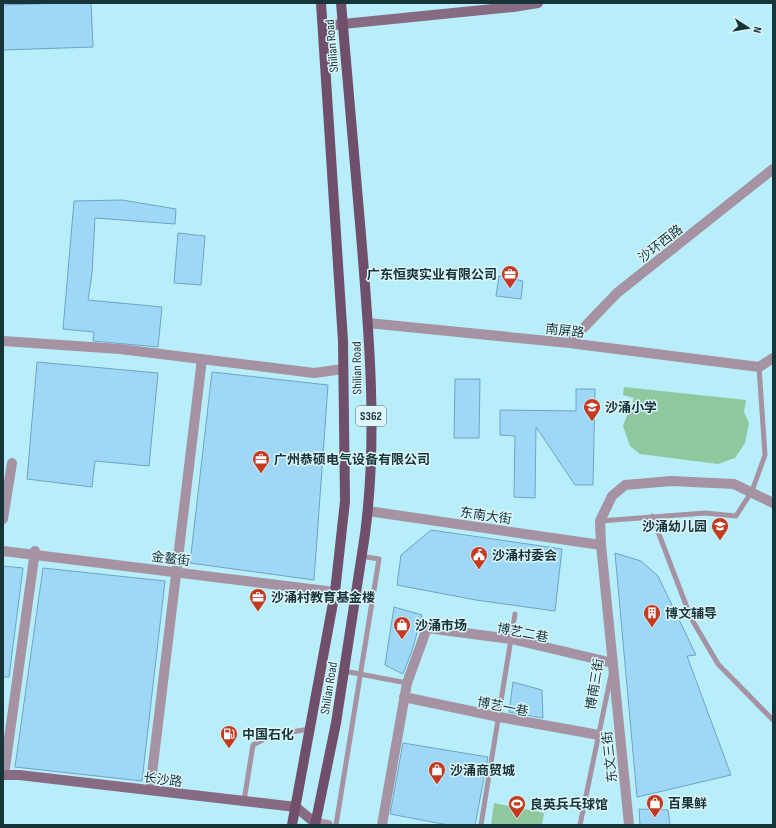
<svg xmlns="http://www.w3.org/2000/svg" width="776" height="828" viewBox="0 0 776 828" font-family="'Sofia Sans Condensed','Noto Sans SC',sans-serif">
<style>
.green{fill:#8fc89e}
.building{fill:#9fd8f6;stroke:#6da4c1}
.lines{fill:none;stroke-linecap:round;stroke-linejoin:round}
.lane{stroke:#a592a2;stroke-width:5}
.street{stroke:#a592a2;stroke-width:10}
.secondary{stroke:#876b82;stroke-width:10}
.primary{stroke:#704f6b;stroke-width:10}
.labels{text-anchor:middle;stroke-width:3;stroke-linejoin:round;paint-order:stroke}
.shield{fill:#dcf6fc;stroke:#526e74;stroke-width:1}
.shield-label{font-size:12px;font-weight:bold;fill:#173439}
.street-label{font-size:13px;fill:#173439;stroke:#dcf6fc}
.poi-label{font-size:13px;font-weight:bold;fill:#173439;stroke:#dcf6fc;text-anchor:start}
</style>
<rect width="100%" height="100%" fill="#b8eefa"/>
<path class="green" d="M624,387L746,400L744,412L749,423L745,443L735,458L718,464L640,454L630,446L623,426L634,398L623,395Z
M494,803L544,813L542,825H491Z"/>
<path class="building" d="M60,3H91L93,47L3,50V5Z
M122,200L176,209L175,224L95,218L92,274L88,300L162,307L158,347L93,341L94,332L63,329L74,201Z
M178,233L205,236L201,285L174,283Z
M499,276L523,281L521,299L496,296Z
M37,362L158,373L149,466L95,461L92,487L27,479Z
M212,372L328,385L314,580L190,563Z
M455,379H480L479,438H454Z
M576,389H595L593,485H575L536,427L535,498L514,497L515,436L500,435V410L576,411Z
M431,530L562,549L555,611L476,600L397,585L401,555Z
M615,553L641,561L658,576L696,655L687,656L731,775L637,797Z
M3,566L23,568L9,677H3Z
M43,568L165,581L142,781L15,767Z
M394,607L422,615L412,651L403,674L385,665Z
M513,682L542,690L543,718L509,712Z
M403,743L488,757L475,825H448L390,814Z
M639,809L668,810L670,825H640Z"/>
<g class="lines">
<path class="lane" d="M652,516L691,618L718,664L773,720
M600,521L705,513L736,516L752,491L765,455L759,367
M344,671L407,683
M244,801L253,745L272,735L310,729
M336,825L379,559L361,556
M481,825L515,614
M580,825L611,675"/>
<path class="street" d="M368,323L569,343L759,367L773,358
M3,341L120,349L314,373L343,369
M569,343L617,293L773,169
M368,511L601,545
M3,519L12,463
M3,551L335,592
M404,697L499,717L599,735
M4,775L35,551
M150,790L202,359
M315,823L328,825
M382,825L407,683L427,628L511,639L613,663
M629,825L601,545L600,521L612,496L625,485L671,481L734,484L773,503"/>
<path class="secondary" d="M323,26L513,7L538,3
M3,775H19L296,807L315,823"/>
<path class="primary" d="M292,825L335,592L345,501L343,341L321,3
M315,825L336,723L365,534C378,437 369,332 361,235C354,158 348,80 341,3"/>
</g>
<defs>
<symbol id="office-pin" viewBox="-11 -11 22 30"><path d="M0 17L-7.5 6A9.5 9.5 0 1 1 7.5 6Z" fill="#c43920" stroke="#dcf6fc"/><path d="M-6-3h4V-5.5h4V-3h4V5H-6ZM-1-4.5V-3h2v-1.5ZM-6 0V1H6V0Z" fill="#fff"/></symbol>
<symbol id="school-pin" viewBox="-11 -11 22 30"><path d="M0 17L-7.5 6A9.5 9.5 0 1 1 7.5 6Z" fill="#c43920" stroke="#dcf6fc"/><path d="M0-5L7-2L0 1L-7-2ZM-4 1L0 2.5L4 1V4Q0 6-4 4Z" fill="#fff"/></symbol>
<symbol id="civic-pin" viewBox="-11 -11 22 30"><path d="M0 17L-7.5 6A9.5 9.5 0 1 1 7.5 6Z" fill="#c43920" stroke="#dcf6fc"/><path d="M-.6-6.5H3V-4.5H.6V-3L4-1V1h2V6H-6V1h2V-1L-.6-3ZM-1.2 2.5V6h2.4V2.5Z" fill="#fff"/></symbol>
<symbol id="building-pin" viewBox="-11 -11 22 30"><path d="M0 17L-7.5 6A9.5 9.5 0 1 1 7.5 6Z" fill="#c43920" stroke="#dcf6fc"/><path d="M-4-6H4V6H1V3H-1V6H-4ZM-2.5-4.3h1.7v1.8h-1.7ZM.8-4.3h1.7v1.8H.8ZM-2.5-1h1.7V.8h-1.7ZM.8-1h1.7V.8H.8Z" fill="#fff"/></symbol>
<symbol id="shop-pin" viewBox="-11 -11 22 30"><path d="M0 17L-7.5 6A9.5 9.5 0 1 1 7.5 6Z" fill="#c43920" stroke="#dcf6fc"/><path d="M-5-2.5h2.3a2.7 3.5 0 0 1 5.4 0H5L5.5 6h-11ZM-1.5-2.5h3a1.5 2.3 0 0 0-3 0Z" fill="#fff"/></symbol>
<symbol id="fuel-pin" viewBox="-11 -11 22 30"><path d="M0 17L-7.5 6A9.5 9.5 0 1 1 7.5 6Z" fill="#c43920" stroke="#dcf6fc"/><path d="M-5.5-6h7V0h2V4h1.3V-2.5L3-4.5l.8-.8L6-3V5H2.5V1h-1V6h-7ZM-4.2-4.7v3.2H.2V-4.7Z" fill="#fff"/></symbol>
<symbol id="stadium-pin" viewBox="-11 -11 22 30"><path d="M0 17L-7.5 6A9.5 9.5 0 1 1 7.5 6Z" fill="#c43920" stroke="#dcf6fc"/><path d="M0-5a6.5 5 0 1 0 0 10a6.5 5 0 1 0 0-10ZM-3.5-1.8h7v3.6h-7Z" fill="#fff"/></symbol>
</defs>
<g fill-rule="evenodd">
<use href="#office-pin" x="500" y="264" width="20" height="27"/>
<use href="#school-pin" x="582" y="397" width="20" height="27"/>
<use href="#office-pin" x="251" y="449" width="20" height="27"/>
<use href="#school-pin" x="710" y="516" width="20" height="27"/>
<use href="#civic-pin" x="469" y="545" width="20" height="27"/>
<use href="#office-pin" x="248" y="587" width="20" height="27"/>
<use href="#building-pin" x="642" y="603" width="20" height="27"/>
<use href="#shop-pin" x="392" y="615" width="20" height="27"/>
<use href="#fuel-pin" x="219" y="724" width="20" height="27"/>
<use href="#shop-pin" x="427" y="760" width="20" height="27"/>
<use href="#shop-pin" x="645" y="793" width="20" height="27"/>
<use href="#stadium-pin" x="507" y="794" width="20" height="27"/>
</g>
<g class="labels">
<rect class="shield" x="356" y="406" width="30" height="20" rx="3"/>
<g class="shield-label">
<text x="371" y="420">S362</text>
</g>
<g class="street-label">
<text transform="translate(331 46) rotate(-95)" y="5">Shilian Road</text>
<text transform="translate(660 243) rotate(-38)" y="5">沙环西路</text>
<text transform="translate(565 330) rotate(6)" y="5">南屏路</text>
<text transform="translate(356 368) rotate(-91)" y="5">Shilian Road</text>
<text transform="translate(486 515) rotate(8)" y="5">东南大街</text>
<text transform="translate(171 558) rotate(7)" y="5">金鳌街</text>
<text transform="translate(523 632) rotate(11)" y="5">博艺二巷</text>
<text transform="translate(594 684) rotate(-81)" y="5">博南三街</text>
<text transform="translate(328 688) rotate(-81)" y="5">Shilian Road</text>
<text transform="translate(503 706) rotate(11)" y="5">博艺一巷</text>
<text transform="translate(609 757) rotate(-96)" y="5">东文三街</text>
<text transform="translate(163 779) rotate(7)" y="5">长沙路</text>
</g>
<g class="poi-label">
<text x="497" y="279" text-anchor="end">广东恒爽实业有限公司</text>
<text x="605" y="412">沙涌小学</text>
<text x="274" y="464">广州恭硕电气设备有限公司</text>
<text x="707" y="531" text-anchor="end">沙涌幼儿园</text>
<text x="492" y="560">沙涌村委会</text>
<text x="271" y="602">沙涌村教育基金楼</text>
<text x="665" y="618">博文辅导</text>
<text x="415" y="630">沙涌市场</text>
<text x="242" y="739">中国石化</text>
<text x="450" y="775">沙涌商贸城</text>
<text x="668" y="808">百果鲜</text>
<text x="530" y="809">良英兵乓球馆</text>
</g>
</g>
<rect width="776" height="828" fill="none" stroke="#173439" stroke-width="8"/>
<g transform="translate(748 28) rotate(102)" stroke="#dcf6fc" stroke-width="3" paint-order="stroke">
<path d="M0-3L7 15L0 10L-7 15Z" fill="#173439"/>
<text y="-6" font-size="11" font-weight="bold" text-anchor="middle" fill="#173439">N</text>
</g>
</svg>
